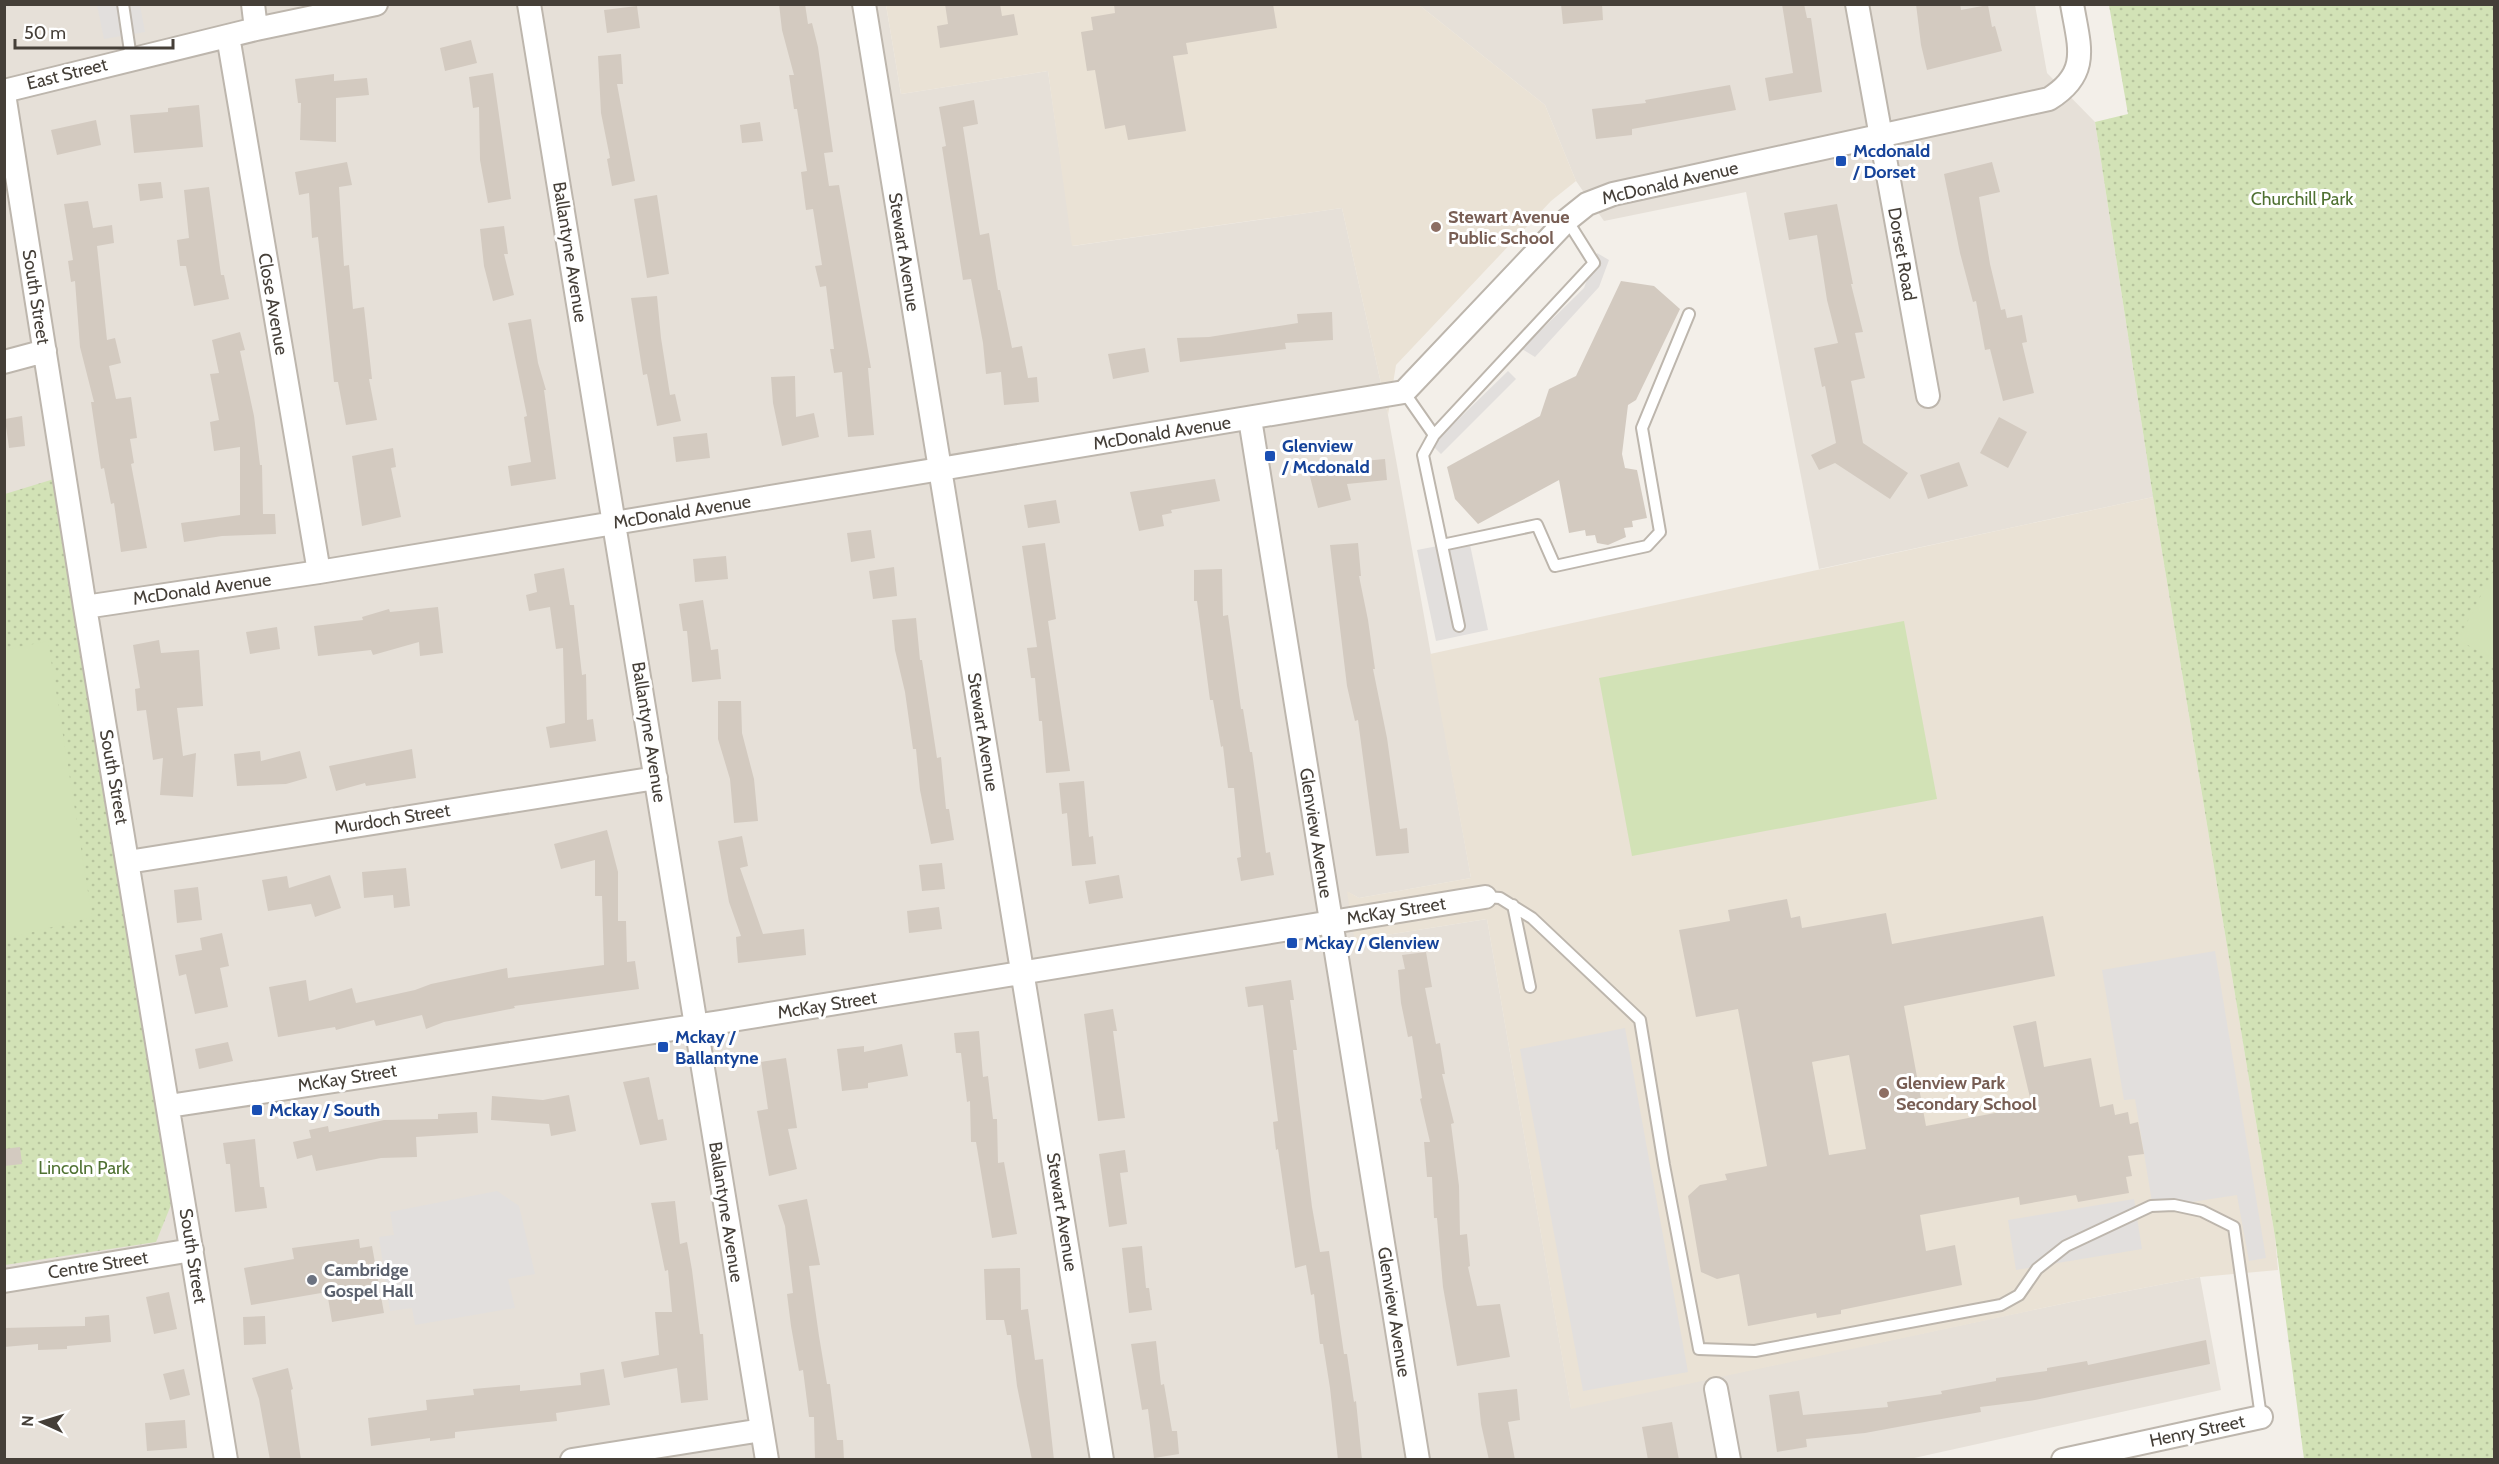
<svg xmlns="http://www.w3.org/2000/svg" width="2499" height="1464" viewBox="0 0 2499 1464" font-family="Cabin,sans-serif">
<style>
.residential{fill:#e6e0d8}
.education{fill:#eae2d5}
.park{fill:url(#park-dots)}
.pitch{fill:#d2e2b6}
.parking{fill:#e2dfdd}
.building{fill:#d3cac0;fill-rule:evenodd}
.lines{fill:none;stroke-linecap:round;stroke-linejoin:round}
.lane-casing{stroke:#bdb6ad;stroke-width:14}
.street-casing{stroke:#bdb6ad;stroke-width:26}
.lane{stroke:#fff;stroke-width:10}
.street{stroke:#fff;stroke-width:22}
.transit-dot{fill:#1a4fb4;stroke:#fff;stroke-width:2}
.education-dot{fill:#8d6e63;stroke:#fff;stroke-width:2}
.worship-dot{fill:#6b7280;stroke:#fff;stroke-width:2}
.labels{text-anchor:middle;stroke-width:6;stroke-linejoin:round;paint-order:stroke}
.street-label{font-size:18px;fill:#453f38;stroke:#fff}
.transit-label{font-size:18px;font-weight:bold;fill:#164399;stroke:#fff;text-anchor:start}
.park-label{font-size:18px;fill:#4f7132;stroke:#fff}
.education-label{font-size:18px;font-weight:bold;fill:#785e54;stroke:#fff;text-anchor:start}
.worship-label{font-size:18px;font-weight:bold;fill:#5b616d;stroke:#fff;text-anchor:start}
</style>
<defs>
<pattern id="park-dots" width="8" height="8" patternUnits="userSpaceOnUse" patternTransform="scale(1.5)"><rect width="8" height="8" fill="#d2e2b6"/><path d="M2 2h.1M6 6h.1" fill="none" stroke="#b6c39d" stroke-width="1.8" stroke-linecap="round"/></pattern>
</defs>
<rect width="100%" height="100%" fill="#f3efe9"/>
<path class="residential" d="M5,4L886,5L901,94L1048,71L1073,246L1342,208L1388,415L1471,878L1359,898L1348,892L1356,947L1361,939L1487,919L1571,1408L2071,1302L2200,1277L2221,1390L1905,1460H5Z
M1419,5H2035L2047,73L2095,122L2153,497L1819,569L1746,192L1604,221L1576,181L1545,105Z"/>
<path class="education" d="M886,5H1419L1545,105L1576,181L1551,201L1396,365L1388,415L1342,208L1072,246L1048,71L901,94Z
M2153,497L2275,1237L2278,1270L2200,1277L2071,1302L1571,1409L1487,919L1361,939L1356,950L1347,891L1359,898L1471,878L1430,654Z"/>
<path class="park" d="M2109,5H2494V1459H2304L2275,1237L2153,497L2095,122L2128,114Z
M54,479L171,1205L156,1242L5,1265V494Z"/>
<path class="pitch" d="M2494,570V659L2458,640Z
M1904,621L1937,799L1632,856L1599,678Z
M48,641L92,917L5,939V650Z"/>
<path class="parking" d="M97,5H140L145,32L104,39Z
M1597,253L1609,260L1599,287L1535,357L1522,349L1584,288Z
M1508,371L1516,379L1441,454L1432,445Z
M1469,540L1488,630L1436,641L1417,550Z
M2215,951L2266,1258L2249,1261L2237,1195L2153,1208L2135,1099L2124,1100L2102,970Z
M1625,1028L1688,1372L1583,1391L1520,1049Z
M497,1191L519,1206L535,1274L508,1279L515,1308L415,1325L412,1308L390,1311L379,1237L394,1235L390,1212Z
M2134,1199L2142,1249L2016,1270L2008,1220Z"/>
<path class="building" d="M779,4H805L808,24L812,23L818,47L833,152L824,153L829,186L839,185L871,368H868L874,435L848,437L842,372L834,373L830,349H834L826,286L820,287L815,266L822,265L813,209L806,210L801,172L807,171L797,109H794L789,75H794L782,30Z
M945,4H1000L1002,16L1014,14L1018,35L940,48L937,26L948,24Z
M1114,4H1273L1277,28L1186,43L1188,54L1173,56L1186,131L1128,140L1125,125L1105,129L1095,70L1087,71L1081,32L1093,30L1091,17L1115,13Z
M1561,4H1602L1603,20L1563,24Z
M1782,4H1804L1807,18H1811L1822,92L1769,101L1765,78L1793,73Z
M1916,4H1960L1961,10L1988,5L1992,27L1995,26L2002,51L1927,70L1921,45Z
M637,6L640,28L607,33L604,10Z
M471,40L477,63L445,71L440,48Z
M621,54L623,84H617L635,181L612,186L607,159L610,158L601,113L598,56Z
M493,73L511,199L488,203L480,160L479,107L473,108L469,77Z
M334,74V81L367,78L369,95L336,98V142L300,140L301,103H298L295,79Z
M1730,85L1736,110L1632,129V135L1596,139L1592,109L1646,103L1645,100Z
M974,100L978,124L963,127L980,235L989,233L998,290H1000L1012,348L1022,346L1028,378L1037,377L1039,402L1004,405L1001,372L986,374L983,343L971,279L963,280L942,147L946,146L939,107Z
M199,105L203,147L134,153L130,115L168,112V108Z
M96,120L101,145L57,155L51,130Z
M760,122L763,141L742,143L740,125Z
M347,162L352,185L339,187L344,266L349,265L353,309L364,307L372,379H369L377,420L346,425L338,382H334L318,237L312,238L309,193L299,195L295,172Z
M1992,162L2000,192L1979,197L1990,264L2001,310L2005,309L2007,318L2022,315L2027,342L2022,343L2034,393L2003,401L1990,349L1985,350L1976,301L1973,302L1960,253L1944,174Z
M161,182L163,198L140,201L138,184Z
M209,187L221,275H224L229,299L194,306L186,266H180L177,240L189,238L184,190Z
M657,195L669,274L647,278L634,199Z
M88,201L93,228L112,225L114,243L97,246L107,340L115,338L121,363L109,366L116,399L131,397L137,438L130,439L134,463L131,464L147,548L121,552L114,503L111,504L104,468L101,469L91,402H94L80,347L75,281L71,282L68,261L73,260L64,204Z
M1837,204L1853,284H1851L1863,332L1855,333L1865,378L1851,381L1863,443L1908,473L1890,499L1835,463L1819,470L1811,455L1836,443L1825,386L1822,387L1814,348L1838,343L1827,300L1817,235L1789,240L1784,213Z
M504,226L508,254H504L514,295L493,301L484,266L480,229Z
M1621,281L1654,286L1680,309L1636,400L1628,405L1622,454L1625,468L1637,470L1647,518L1632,521L1633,527L1624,528L1626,537L1608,545L1597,543L1595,535L1586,536L1585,530L1569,533L1559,480L1478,524L1455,499L1447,467L1540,416L1549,389L1576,376Z
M657,296L661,338L670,395L675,394L681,421L657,426L647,374L643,375L631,298Z
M1332,312L1333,340L1285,343L1286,349L1180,362L1177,338L1209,337L1298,323L1297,314Z
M531,319L538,363L546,390H544L556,479L511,486L508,466L531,462L524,417L527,416L508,323Z
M240,332L245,350L240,351L254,416L260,465H262L263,514H275L276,534L222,536L184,542L181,523L240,515V447L214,451L210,422L219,420L210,374L219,373L212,340Z
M1145,348L1149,372L1113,379L1108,354Z
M795,376L796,417L814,413L819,437L782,446L773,403L771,377Z
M22,416L25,446L9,448L5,419Z
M1999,417L2027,432L2008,468L1980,453Z
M707,433L710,458L676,462L673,437Z
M393,448L396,467L391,468L401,517L362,526L352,456Z
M1385,459L1387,480L1347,484L1351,500L1318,508L1308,469L1341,461L1342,463Z
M1959,462L1968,486L1928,499L1920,475Z
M1215,479L1220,501L1171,510L1172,513L1162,515L1164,526L1139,531L1130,492Z
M1056,500L1060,523L1028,528L1024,505Z
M871,530L875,558L851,562L847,533Z
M1045,543L1056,619L1048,621L1070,771L1046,773L1042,721H1039L1035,678H1031L1027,648L1037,647L1022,546Z
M1358,543L1361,576H1359L1368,620L1375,669H1373L1387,738L1400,829L1407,828L1409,853L1376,856L1358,720L1355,721L1347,686L1330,545Z
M726,556L728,579L695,582L693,559Z
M894,567L897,596L873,599L869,571Z
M564,568L570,605H574L582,675L586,674L587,720L593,719L596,741L550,748L546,727L565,723L563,648L556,649L550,607L529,611L526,595L537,592L534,574Z
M1222,569L1223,616L1228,615L1241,709H1243L1250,752H1252L1266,853L1270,852L1274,875L1241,881L1237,858L1241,857L1234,788H1228L1223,746L1221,747L1213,700H1210L1197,601H1194V570Z
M703,600L711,650L718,649L721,679L692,682L687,631H683L679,604Z
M438,607L443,653L420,656L419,642L373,655L371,650L318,656L314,626L363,620L362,617L389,609L390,612Z
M916,618L920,660H922L937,758L941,757L946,809H949L954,840L931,844L920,790L916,749H913L905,692L895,650L892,620Z
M277,627L280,649L250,654L246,632Z
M159,640L161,653L199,650L203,706L177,708L183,756L196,753L193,797L160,795L163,758L153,760L146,710L137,711L135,689L140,688L133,645Z
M718,701H741L742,733L754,779L758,821L734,823L730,779L718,739Z
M412,749L416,778L366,786L365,783L336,791L329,766Z
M260,751L261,761L300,751L307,778L286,784L237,786L234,754Z
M1084,781L1089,837L1093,836L1096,864L1072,866L1067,813L1062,814L1059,783Z
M607,830L618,872V921H626L627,962L635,961L639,989L514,1006L515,1008L444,1022L426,1029L422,1015L376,1026L374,1020L336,1030L335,1027L278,1037L269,987L306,980L309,1001L352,988L356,1003L415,990L431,984L507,968L508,978L604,965L602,896H595V860L561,869L554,844Z
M742,836L748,866L740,868L763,934L804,929L806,955L738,963L736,937L741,936L729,902L718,841Z
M942,863L945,889L922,891L919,865Z
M406,868L410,906L394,908L393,895L364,898L362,872Z
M330,875L341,908L315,917L311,904L268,911L262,880L287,876L289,888Z
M1119,875L1123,898L1089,904L1085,881Z
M198,887L202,920L177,923L174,890Z
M1787,899L1791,918L1800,916L1802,928L1886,913L1892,944L2043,916L2055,976L1904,1006L1926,1126L2032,1106L2013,1026L2036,1021L2044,1067L2091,1058L2100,1107L2113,1104L2115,1115L2128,1112L2130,1124L2138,1122L2144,1154L2128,1156L2132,1176L2126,1177L2129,1193L2078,1202L2076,1195L2020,1205L2019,1197L1920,1215L1926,1251L1955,1245L1962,1285L1841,1310V1314L1817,1318L1816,1313L1748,1326L1739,1274L1717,1279L1701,1272L1688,1196L1700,1185L1727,1180L1725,1174L1767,1166L1738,1009L1696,1017L1679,930L1730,921L1728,910ZM1849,1055L1866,1149L1829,1155L1812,1062Z
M939,907L942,929L909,933L907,911Z
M222,933L229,966L220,968L228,1007L195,1014L186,974L179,976L175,955L202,950L200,938Z
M1426,952L1432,987L1425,988L1436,1044L1440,1043L1445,1074H1442L1454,1123L1451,1124L1459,1186L1460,1235L1467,1234L1470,1266L1468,1267L1477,1306L1500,1304L1510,1357L1457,1366L1443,1287L1437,1218H1434L1432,1177H1427L1424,1142H1430L1420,1099L1422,1098L1412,1036L1408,1037L1401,1003L1398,970L1405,969L1402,955Z
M1291,980L1294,1000H1290L1297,1050H1293L1312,1207L1320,1252L1329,1251L1344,1354H1347L1354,1402L1356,1401L1362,1460H1338L1330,1388L1323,1344H1320L1314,1294L1311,1295L1306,1265L1295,1268L1278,1149L1276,1150L1273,1122L1278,1121L1263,1005L1248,1007L1245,987Z
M1113,1009L1117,1031H1113L1125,1118L1098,1121L1084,1014Z
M979,1031L983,1077L988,1076L993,1119H997L998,1163L1004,1162L1017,1234L992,1238L976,1142H971L970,1101L967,1102L961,1053H956L954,1033Z
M228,1042L233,1061L199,1069L195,1049Z
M902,1044L908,1076L868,1083V1088L842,1091L837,1049L864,1046V1052Z
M786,1058L797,1128L788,1129L797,1169L769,1176L757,1111L768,1109L761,1062Z
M649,1077L658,1120L663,1119L667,1140L640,1145L623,1082Z
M569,1095L576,1131L551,1136L549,1124L491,1120L492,1096L543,1100Z
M477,1112L478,1133L416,1137L417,1157L381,1158L316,1171L312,1155L297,1159L293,1142L311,1138L309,1130L328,1126L329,1132L384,1120L438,1119V1114Z
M255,1139L260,1187H264L267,1208L235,1212L230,1164H226L223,1143Z
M20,1147L22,1164L4,1166V1149Z
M1125,1150L1128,1172L1120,1173L1127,1224L1109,1227L1099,1154Z
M807,1199L820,1265L809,1266L819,1336L827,1384H830L837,1440H843L844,1460H815L814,1417H809L803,1370L799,1371L791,1326L787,1294L793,1293L785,1226L778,1205Z
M675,1201L680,1244L687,1242L692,1270L700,1334H703L708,1400L681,1403L677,1368L624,1378L621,1362L659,1355L655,1312H672L668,1270L665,1271L651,1203Z
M359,1239L360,1248L372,1246L384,1313L332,1322L327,1292L251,1305L244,1268L294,1259L292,1248Z
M1142,1246L1146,1288H1149L1152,1310L1129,1313L1122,1248Z
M1020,1268L1021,1310L1028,1309L1035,1360L1043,1359L1054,1460H1032L1017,1386L1011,1335H1007L1004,1320H986L984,1269Z
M169,1292L177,1329L154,1334L146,1297Z
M109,1315L111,1342L67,1346V1349L38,1350V1344L4,1347V1328L85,1326V1317Z
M265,1316L266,1344L244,1345L243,1317Z
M2206,1340L2210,1364L2035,1400L1980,1407L1981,1412L1930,1421L1865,1433L1806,1439L1807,1447L1777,1452L1769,1395L1799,1391L1803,1415L1888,1407L1887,1402L1942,1394L1941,1391L1996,1381V1378L2047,1371V1368L2087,1361L2088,1365Z
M1156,1341L1161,1385L1164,1384L1172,1431H1177L1179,1454L1154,1458L1148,1409L1142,1410L1131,1344Z
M288,1368L293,1389L291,1390L301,1460H270L259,1399L252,1378Z
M184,1369L190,1395L170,1400L163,1374Z
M604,1369L610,1405L556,1413L557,1421L455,1432V1438L430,1441V1438L371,1446L368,1418L427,1410L426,1400L474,1395L473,1389L520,1385V1391L581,1385L580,1373Z
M1517,1389L1520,1420L1508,1422L1515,1460H1489L1481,1424L1478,1393Z
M185,1420L187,1448L147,1451L145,1423Z
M1672,1422L1679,1460H1648L1642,1427Z"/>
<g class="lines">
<defs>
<path id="lane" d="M123,4L131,58
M1404,392L1434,435
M1442,545L1537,525L1555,566L1647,546L1660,532L1642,428L1689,314
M1459,626L1423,455L1434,435L1594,263L1567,220
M1485,897L1500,898L1532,918L1640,1020L1664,1165L1699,1349L1755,1351L2001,1305L2019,1295L2037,1269L2066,1246L2151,1206L2174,1205L2202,1211L2234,1227L2261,1417
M1513,905L1530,987"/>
<path id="street" d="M253,4L256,29
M529,4L767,1460
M864,4L1102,1460
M1857,4L1928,396
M228,36L319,572
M4,91L256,29L376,4
M4,94L85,607L226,1460
M4,362L45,351
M1250,419L1418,1460
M85,607L319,572L1404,392L1567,220L1587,204L1613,194L2049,99C2091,73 2079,46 2072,4
M128,862L656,778
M169,1106L720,1022L1485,897
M4,1281L192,1250
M1716,1389L1729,1460
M572,1460L762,1430
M2063,1460L2261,1417"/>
</defs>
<use href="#lane" class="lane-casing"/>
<use href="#street" class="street-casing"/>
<use href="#lane" class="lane"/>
<use href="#street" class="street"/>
</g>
<g class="transit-dot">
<rect x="1835" y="155" width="12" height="12" rx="3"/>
<rect x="1264" y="450" width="12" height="12" rx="3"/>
<rect x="1286" y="937" width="12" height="12" rx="3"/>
<rect x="657" y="1041" width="12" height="12" rx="3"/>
<rect x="251" y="1104" width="12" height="12" rx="3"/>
</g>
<g class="education-dot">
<circle cx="1436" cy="227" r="6"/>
<circle cx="1884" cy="1093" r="6"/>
</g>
<circle class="worship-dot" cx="312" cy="1280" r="6"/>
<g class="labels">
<g class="street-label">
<text transform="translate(67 74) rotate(-14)" y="6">East Street</text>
<text transform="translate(1670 183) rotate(-13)" y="6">McDonald Avenue</text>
<text transform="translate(570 252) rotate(81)" y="6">Ballantyne Avenue</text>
<text transform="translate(904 252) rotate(81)" y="6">Stewart Avenue</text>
<text transform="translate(1902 254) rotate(80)" y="6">Dorset Road</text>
<text transform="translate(36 297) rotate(81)" y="6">South Street</text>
<text transform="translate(273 304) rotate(80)" y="6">Close Avenue</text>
<text transform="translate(1162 433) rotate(-9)" y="6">McDonald Avenue</text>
<text transform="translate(682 512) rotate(-9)" y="6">McDonald Avenue</text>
<text transform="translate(202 589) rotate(-8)" y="6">McDonald Avenue</text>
<text transform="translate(649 732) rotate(81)" y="6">Ballantyne Avenue</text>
<text transform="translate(983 732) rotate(81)" y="6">Stewart Avenue</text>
<text transform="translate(114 777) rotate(80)" y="6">South Street</text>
<text transform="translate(392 819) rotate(-9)" y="6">Murdoch Street</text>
<text transform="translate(1316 833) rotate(81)" y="6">Glenview Avenue</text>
<text transform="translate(1396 911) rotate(-9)" y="6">McKay Street</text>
<text transform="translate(827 1005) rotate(-9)" y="6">McKay Street</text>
<text transform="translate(347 1078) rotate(-9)" y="6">McKay Street</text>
<text transform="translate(726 1212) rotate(81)" y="6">Ballantyne Avenue</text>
<text transform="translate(1062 1212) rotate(81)" y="6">Stewart Avenue</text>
<text transform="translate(193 1256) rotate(81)" y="6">South Street</text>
<text transform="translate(98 1265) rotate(-9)" y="6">Centre Street</text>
<text transform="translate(1394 1312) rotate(81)" y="6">Glenview Avenue</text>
<text transform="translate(2197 1431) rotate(-12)" y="6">Henry Street</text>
</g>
<g class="transit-label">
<text x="1853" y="157">Mcdonald<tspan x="1853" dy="21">/ Dorset</tspan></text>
<text x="1282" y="452">Glenview<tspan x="1282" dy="21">/ Mcdonald</tspan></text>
<text x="1304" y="949">Mckay / Glenview</text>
<text x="675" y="1043">Mckay /<tspan x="675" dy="21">Ballantyne</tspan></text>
<text x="269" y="1116">Mckay / South</text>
</g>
<g class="park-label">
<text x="2302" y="205">Churchill Park</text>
<text x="84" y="1174">Lincoln Park</text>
</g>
<g class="education-label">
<text x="1448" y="223">Stewart Avenue<tspan x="1448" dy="21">Public School</tspan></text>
<text x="1896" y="1089">Glenview Park<tspan x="1896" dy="21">Secondary School</tspan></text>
</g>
<g class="worship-label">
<text x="324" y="1276">Cambridge<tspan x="324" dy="21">Gospel Hall</tspan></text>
</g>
</g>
<rect width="2499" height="1464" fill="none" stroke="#453f38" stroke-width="12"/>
<g transform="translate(42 1422) rotate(274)" stroke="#ffffff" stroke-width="4.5" paint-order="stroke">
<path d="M0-4.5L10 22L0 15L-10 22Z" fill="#453f38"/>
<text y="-9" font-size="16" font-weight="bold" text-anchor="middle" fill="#453f38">N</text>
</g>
<path d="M15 39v9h158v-9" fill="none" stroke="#453f38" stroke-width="3"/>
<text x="24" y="39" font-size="18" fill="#453f38" stroke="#ffffff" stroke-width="4.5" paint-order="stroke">50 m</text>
</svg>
